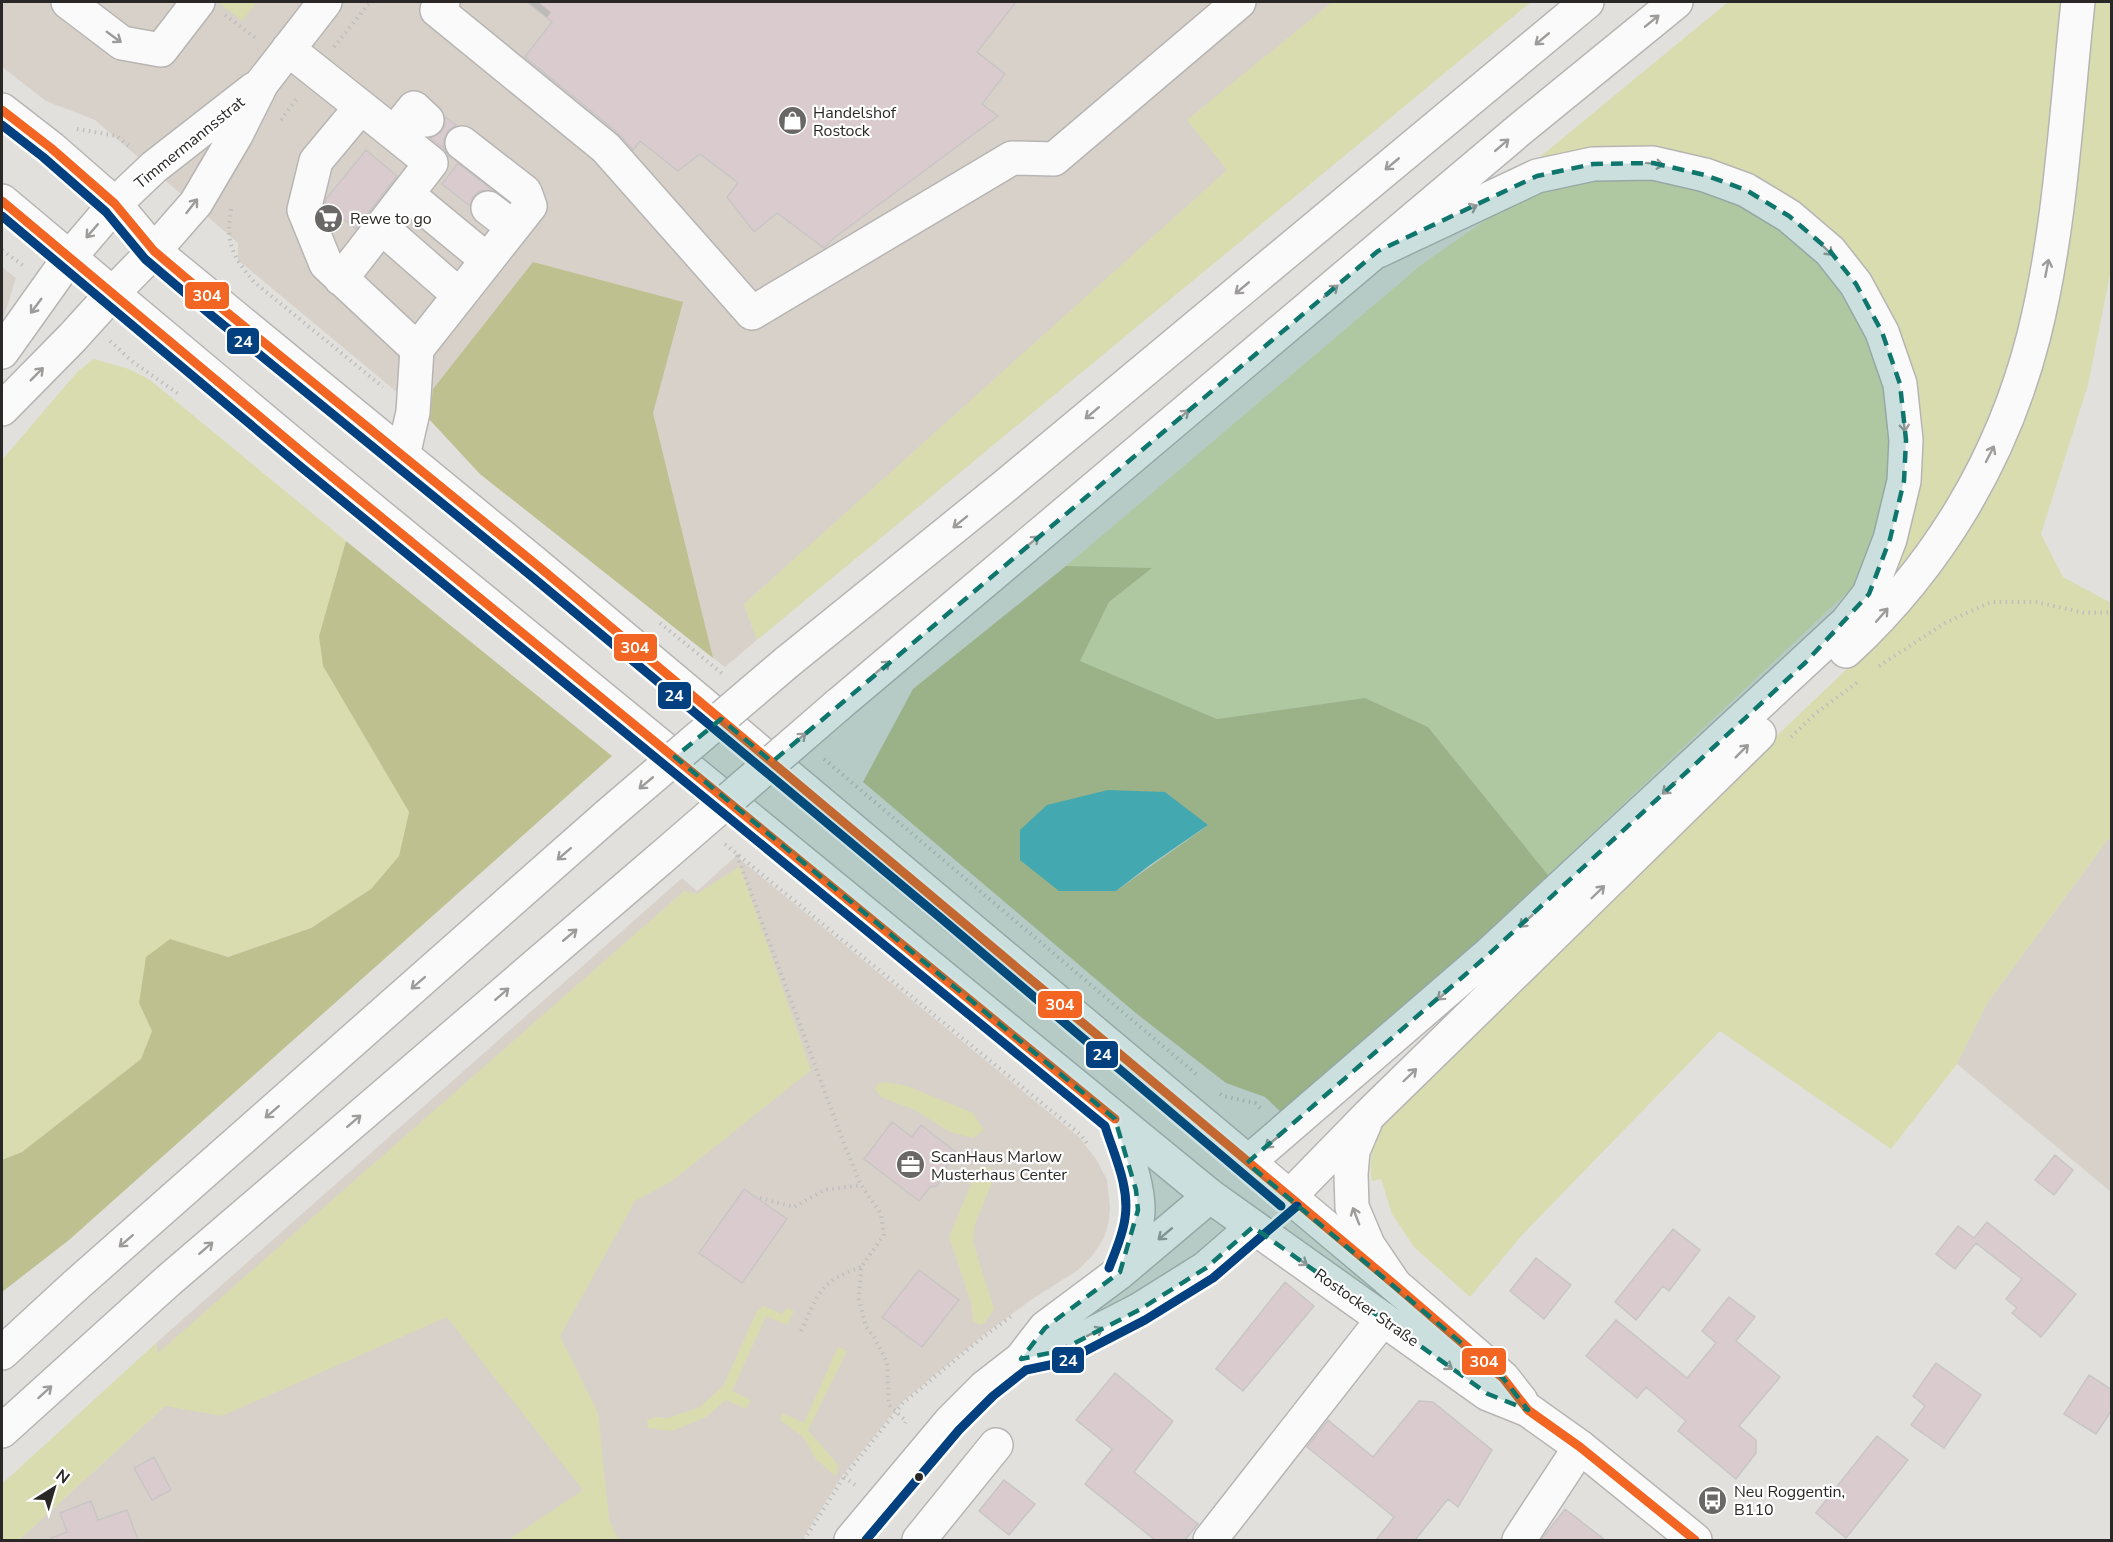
<svg xmlns="http://www.w3.org/2000/svg" width="2113" height="1542" viewBox="0 0 2113 1542" font-family="'Nunito Sans',sans-serif">
<style>
.built{fill:#d8d1ca}
.green{fill:#d9dcaf}
.forest{fill:#bec08f;fill-rule:evenodd}
.water{fill:#52b5c1}
.building{fill:#dacbce;stroke:#c8c6c5;stroke-width:1.5}
.lines{fill:none;stroke-linecap:round;stroke-linejoin:round}
.minor-tunnel{stroke:#bdbbb8;stroke-width:33;stroke-dasharray:33 16;stroke-linecap:butt}
.minor-casing{stroke:#b7b5b3;stroke-width:36}
.major-casing{stroke:#b7b5b3;stroke-width:36}
.highway-casing{stroke:#b7b5b3;stroke-width:36}
.path{stroke:#bfbfbe;stroke-width:4;stroke-dasharray:1.5 4.5;stroke-linecap:butt}
.minor{stroke:#fbfafa;stroke-width:33}
.major{stroke:#fbfafa;stroke-width:33}
.highway{stroke:#fbfafa;stroke-width:33}
.highway-bridge-casing{stroke:#b7b5b3;stroke-width:36;stroke-linecap:butt}
.highway-bridge{stroke:#fbfafa;stroke-width:33}
.bus-1-casing{stroke:#fff;stroke-width:14}
.bus-2-casing{stroke:#fff;stroke-width:14}
.bus-1{stroke:#f26522;stroke-width:9}
.bus-2{stroke:#024080;stroke-width:9}
.oneway{stroke:#9d9c9b}
.marked{fill:#0f766e;fill-opacity:0.2;stroke:#0f766e;stroke-width:4.5;stroke-dasharray:12 8;stroke-linejoin:round}
.bus-dot{fill:#2a2826;stroke:#fff;stroke-width:2}
.labels{text-anchor:middle;stroke-width:4.5;stroke-linejoin:round;paint-order:stroke}
.poi-label{font-size:16px;fill:#2a2826;stroke:#fff;text-anchor:start}
.street-label{font-size:16px;fill:#2a2826;stroke:#fff}
.line-badge{stroke:#fff;stroke-width:2}
.badge-label{font-size:16px;text-anchor:middle;font-weight:bold;fill:#fff}
</style>
<rect width="100%" height="100%" fill="#e2e0dd"/>
<path class="built" d="M2,2H1424L744,604L757,640L725,667L480,474L429,419L238,260V243L95,120L46,101L2,67Z
M2,267L16,278L5,313L2,320Z
M2111,835V1192L1957,1064L1988,1002Z
M736,856L1079,1137L1096,1159L1107,1180L1110,1207L1109,1221L1104,1238L1092,1256L1078,1270L1031,1300L982,1336L902,1402L842,1476L802,1540H19L165,1406L156,1343L682,878L697,891Z"/>
<path class="green" d="M218,2H257L242,21Z
M1332,2H1531L757,640L744,604L1227,170L1187,120Z
M1728,2H2064L2047,166L2033,270L2017,346L1973,460L1938,521L1873,611L1919,481L1838,236L1801,204L1760,180L1535,161Z
M2092,2H2111V269L2088,385L2041,534L2063,577L2111,603V835L1988,1002L1957,1064L1891,1149L1720,1031L1523,1234L1470,1297L1414,1247L1392,1214L1381,1179L1372,1181C1367,1158 1377,1125 1391,1106C1404,1087 1424,1071 1440,1055L1887,631L1980,504Z
M1636,176L1698,187L1761,214L1805,247L1841,287L1867,331L1883,375L1891,424L1890,474L1881,522L1853,587L1548,875L1428,727L1365,698L1217,719L1079,661L1109,602L1151,568L1066,566L1421,265L1494,214L1553,185Z
M94,359L129,369L150,380L346,541L319,636L323,666L409,812L399,856L371,889L311,928L228,957L170,939L139,1003L152,1031L141,1059L22,1152L2,1160V460L78,371Z
M740,866L811,1070L672,1181L635,1201L560,1336L598,1413L609,1519L618,1540H508L583,1490L447,1317L222,1416L165,1406L19,1540H2V1484L156,1343L158,1353L684,891L697,894Z
M885,1082L907,1086L973,1113L984,1130L973,1138L950,1132L915,1110L881,1097L875,1089L878,1084Z
M983,1166L990,1168L995,1175L975,1224L973,1242L994,1309L985,1323L979,1325L973,1321L971,1302L949,1237L977,1170Z
M764,1306L782,1314L787,1308L794,1311L787,1325L766,1316L732,1391L751,1400L746,1409L726,1400L706,1417L672,1431L648,1428L647,1420L655,1417L668,1418L700,1407L723,1386L757,1311Z
M838,1347L847,1351L808,1430L838,1465L837,1474L834,1475L816,1459L803,1437L780,1420L782,1413L804,1423Z"/>
<path class="forest" d="M533,262L683,302L653,413L713,658L480,474L429,419L433,389Z
M346,541L612,756L69,1240L2,1292V1160L22,1152L141,1059L152,1031L139,1003L146,957L170,939L228,957L311,928L371,889L399,856L409,812L323,666L319,636Z
M1066,566L1152,568L1109,602L1080,661L1217,719L1365,698L1428,727L1548,875L1366,1049L1282,1113L1265,1097L1226,1083L1137,1014L863,782L913,689ZM1165,792L1207,826L1116,891Z"/>
<path class="water" d="M1108,790L1165,792L1208,825L1150,865L1116,891H1059L1020,860V830L1047,805Z"/>
<path class="building" d="M527,2H1016L977,52L1005,74L982,104L998,116L834,238L824,248L777,213L754,232L727,197L738,183L700,154L678,171L640,141L633,150L618,133L525,57L552,22Z
M445,117L456,125L448,131L444,140V149L450,158L443,148L430,138L441,132L445,125Z
M366,150L397,176L356,229L325,204L326,199Z
M458,163L492,190L480,191L473,197L470,206L442,184Z
M892,1122L912,1137L921,1125L957,1153L943,1171L945,1175L937,1186L930,1187L919,1201L864,1159Z
M2055,1155L2073,1170L2054,1195L2035,1180Z
M744,1189L787,1219L742,1283L699,1253Z
M1987,1222L2076,1294L2041,1337L2012,1313L2017,1308L2006,1299L2022,1279L1976,1243L1955,1269L1936,1254L1958,1226L1974,1238Z
M1673,1229L1700,1250L1669,1291L1663,1286L1636,1320L1615,1302Z
M1536,1258L1571,1285L1544,1319L1510,1291Z
M919,1270L959,1300L922,1347L882,1317Z
M1285,1282L1314,1306L1243,1391L1216,1369Z
M1729,1297L1755,1317L1736,1341L1780,1377L1739,1426L1756,1440V1453L1736,1479L1678,1431L1686,1421L1646,1387L1637,1398L1586,1356L1616,1320L1687,1378L1716,1343L1702,1331Z
M1936,1363L1981,1395L1944,1448L1911,1425L1925,1406L1913,1396Z
M1115,1373L1173,1421L1134,1472L1198,1524L1185,1540H1155L1085,1484L1112,1449L1076,1420Z
M2089,1375L2112,1390V1410L2096,1434L2064,1414Z
M1419,1401L1433,1402L1492,1450L1458,1507L1448,1499L1415,1540H1376L1394,1517L1307,1447L1328,1420L1373,1457Z
M1877,1436L1908,1460L1846,1538L1816,1513Z
M154,1457L171,1490L152,1500L134,1468Z
M1004,1480L1035,1504L1009,1535L979,1511Z
M91,1501L98,1520L127,1510L138,1540H52L51,1538L67,1532L60,1513Z
M1565,1509L1605,1540H1541Z"/>
<g class="lines">
<path class="minor-tunnel" d="M534,7L538,2"/>
<defs>
<path id="minor" d="M68,2L122,43L161,50L198,2
M443,2L437,10L606,148L752,313L1012,158L1054,159L1239,2
M288,49L361,107L316,161L304,210L326,264L417,349L413,412L403,456
M394,133L414,108L427,120
M407,194L487,260
M115,204L154,167L254,89
M488,208L513,227
M381,227L459,295
M154,251L196,203L236,135L262,83L325,2
M341,279L431,163L361,107
M417,349L530,206L525,192L462,143
M1115,1119C1123,1146 1138,1181 1138,1209C1138,1230 1127,1252 1120,1272
M1021,1359L1059,1351L1139,1310L1206,1268L1253,1227
M851,1540L950,1422L985,1387L1021,1359L1045,1328L1120,1272L1210,1196
M919,1540L996,1445
M1210,1540L1383,1319
M1519,1540L1580,1447"/>
<path id="major" d="M2,110L51,148L115,204L154,251L538,566L1395,1285L1503,1378L1521,1401
M2,201L309,458L1210,1196L1488,1394L1528,1410L1580,1447L1695,1540
M69,258L115,204
M111,295L154,251"/>
<path id="highway" d="M2,352L69,258
M2,409L72,338L111,295
M1846,651C1939,565 2003,457 2034,335C2061,226 2066,112 2078,2
M786,663L1005,486L1587,2
M838,705L1519,130L1676,2
M1365,1123L1353,1151L1351,1174L1352,1207L1368,1245L1395,1285
M1247,1163L1488,955L1847,622L1869,594L1890,539L1904,481L1906,440L1900,384L1882,332L1856,284L1830,251L1789,216L1746,190L1705,175L1653,163L1593,164L1537,176L1378,251
M1289,1197L1368,1116L1759,734
M2,1353L76,1285L608,815
M2,1431L169,1280L660,859"/>
</defs>
<use href="#minor" class="minor-casing"/>
<use href="#major" class="major-casing"/>
<use href="#highway" class="highway-casing"/>
<path class="path" d="M225,15L257,39
M334,47L370,2
M281,120L298,97
M77,129L117,136L130,147
M231,209C225,242 233,257 254,282L383,387
M2,250L25,267
M110,341L133,362L180,395
M660,623L724,675
M1879,666L1945,623L1991,602H2036L2085,613L2112,612
M1791,737L1815,714L1859,681
M824,759L1196,1074
M725,844L1081,1135L1088,1145
M737,855L846,1149L861,1185L881,1214L884,1235L861,1267L859,1299L866,1327L874,1337L887,1362L889,1405L906,1421L905,1423
M1220,1094L1223,1096L1255,1103L1262,1110
M760,1198L794,1207L824,1190L861,1185
M801,1331C819,1293 819,1282 861,1267
M844,1477L855,1485
M804,1540L844,1477L903,1403L983,1337L1013,1315"/>
<use href="#minor" class="minor"/>
<use href="#major" class="major"/>
<use href="#highway" class="highway"/>
<defs>
<path id="highway-bridge" d="M608,815L786,663
M660,859L838,705"/>
</defs>
<use href="#highway-bridge" class="highway-bridge-casing"/>
<use href="#highway-bridge" class="highway-bridge"/>
<defs>
<path id="bus-1" d="M2,110L51,148L115,204L154,251L219,306L538,566L1395,1285L1503,1378L1528,1410L1580,1447L1695,1540
M2,201L309,458L1115,1119"/>
<path id="bus-2" d="M2,125L43,157L106,212L145,259L211,315L530,575L942,919L1281,1206
M2,216L301,467L1105,1126C1114,1155 1130,1187 1125,1218C1123,1235 1115,1252 1109,1268
M866,1540L959,1430L993,1396L1026,1370L1064,1362L1145,1320L1213,1278L1297,1206"/>
</defs>
<use href="#bus-1" class="bus-1-casing"/>
<use href="#bus-2" class="bus-2-casing"/>
<use href="#bus-1" class="bus-1"/>
<use href="#bus-2" class="bus-2"/>
</g>
<defs><path id="oneway-shaft" d="M-6 0H5M1.5-3L5.5 0L1.5 3" fill="none" stroke-width="1.6" stroke-linecap="round" stroke-linejoin="round" transform="scale(1.5)"/></defs>
<g class="oneway">
<use href="#oneway-shaft" transform="translate(1652 21) rotate(-39)"/>
<use href="#oneway-shaft" transform="translate(114 37) rotate(36)"/>
<use href="#oneway-shaft" transform="translate(1542 39) rotate(140)"/>
<use href="#oneway-shaft" transform="translate(1502 145) rotate(-41)"/>
<use href="#oneway-shaft" transform="translate(1392 164) rotate(140)"/>
<use href="#oneway-shaft" transform="translate(1655 164) rotate(7)"/>
<use href="#oneway-shaft" transform="translate(192 206) rotate(-52)"/>
<use href="#oneway-shaft" transform="translate(1469 209) rotate(-25)"/>
<use href="#oneway-shaft" transform="translate(92 231) rotate(131)"/>
<use href="#oneway-shaft" transform="translate(1826 249) rotate(44)"/>
<use href="#oneway-shaft" transform="translate(2047 268) rotate(-79)"/>
<use href="#oneway-shaft" transform="translate(1242 288) rotate(140)"/>
<use href="#oneway-shaft" transform="translate(1331 291) rotate(-40)"/>
<use href="#oneway-shaft" transform="translate(36 306) rotate(127)"/>
<use href="#oneway-shaft" transform="translate(37 374) rotate(-45)"/>
<use href="#oneway-shaft" transform="translate(1092 413) rotate(140)"/>
<use href="#oneway-shaft" transform="translate(1182 416) rotate(-40)"/>
<use href="#oneway-shaft" transform="translate(1904 423) rotate(84)"/>
<use href="#oneway-shaft" transform="translate(1990 454) rotate(-63)"/>
<use href="#oneway-shaft" transform="translate(960 522) rotate(141)"/>
<use href="#oneway-shaft" transform="translate(1032 542) rotate(-40)"/>
<use href="#oneway-shaft" transform="translate(1882 615) rotate(-49)"/>
<use href="#oneway-shaft" transform="translate(883 667) rotate(-40)"/>
<use href="#oneway-shaft" transform="translate(799 739) rotate(-41)"/>
<use href="#oneway-shaft" transform="translate(1742 751) rotate(-45)"/>
<use href="#oneway-shaft" transform="translate(646 783) rotate(140)"/>
<use href="#oneway-shaft" transform="translate(1669 788) rotate(137)"/>
<use href="#oneway-shaft" transform="translate(564 854) rotate(139)"/>
<use href="#oneway-shaft" transform="translate(1598 892) rotate(-44)"/>
<use href="#oneway-shaft" transform="translate(1526 921) rotate(137)"/>
<use href="#oneway-shaft" transform="translate(570 935) rotate(-40)"/>
<use href="#oneway-shaft" transform="translate(418 983) rotate(139)"/>
<use href="#oneway-shaft" transform="translate(502 994) rotate(-41)"/>
<use href="#oneway-shaft" transform="translate(1444 994) rotate(139)"/>
<use href="#oneway-shaft" transform="translate(1410 1075) rotate(-44)"/>
<use href="#oneway-shaft" transform="translate(272 1112) rotate(139)"/>
<use href="#oneway-shaft" transform="translate(354 1121) rotate(-41)"/>
<use href="#oneway-shaft" transform="translate(1272 1142) rotate(140)"/>
<use href="#oneway-shaft" transform="translate(1356 1216) rotate(-111)"/>
<use href="#oneway-shaft" transform="translate(1165 1234) rotate(140)"/>
<use href="#oneway-shaft" transform="translate(126 1241) rotate(139)"/>
<use href="#oneway-shaft" transform="translate(206 1248) rotate(-41)"/>
<use href="#oneway-shaft" transform="translate(1300 1260) rotate(35)"/>
<use href="#oneway-shaft" transform="translate(1095 1332) rotate(-27)"/>
<use href="#oneway-shaft" transform="translate(1445 1364) rotate(35)"/>
<use href="#oneway-shaft" transform="translate(45 1392) rotate(-42)"/>
</g>
<path class="marked" d="M1653,163L1705,175L1746,190L1789,216L1830,251L1856,284L1882,332L1900,384L1906,440L1904,481L1890,539L1869,594L1805,663L1488,955L1247,1163L1503,1378L1528,1410L1488,1394L1253,1227L1206,1268L1139,1310L1059,1351L1021,1359L1045,1328L1120,1272L1138,1210L1136,1190L1115,1119L675,757L721,719L772,762L1378,251L1537,176L1593,164Z"/>
<defs>
<symbol id="shop-disc" viewBox="-11 -11 22 22"><circle r="9.5" fill="#6a6866" stroke="#fff"/><path d="M-5-2.5h2.3a2.7 3.5 0 0 1 5.4 0H5L5.5 6h-11ZM-1.5-2.5h3a1.5 2.3 0 0 0-3 0Z" fill="#fff"/></symbol>
<symbol id="supermarket-disc" viewBox="-11 -11 22 22"><circle r="9.5" fill="#6a6866" stroke="#fff"/><path d="M-6-5.5h2.5l.6 2H6L4.5 2H-2.5L-4.4-4H-6ZM-1.5 3.2a1.3 1.3 0 1 0 .1 0ZM3 3.2a1.3 1.3 0 1 0 .1 0Z" fill="#fff"/></symbol>
<symbol id="office-disc" viewBox="-11 -11 22 22"><circle r="9.5" fill="#6a6866" stroke="#fff"/><path d="M-6-3h4V-5.5h4V-3h4V5H-6ZM-1-4.5V-3h2v-1.5ZM-6 0V1H6V0Z" fill="#fff"/></symbol>
<symbol id="bus-disc" viewBox="-11 -11 22 22"><circle r="9.5" fill="#6a6866" stroke="#fff"/><path d="M-5-6H5V4H4V6H2V4H-2V6H-4V4H-5ZM-3.5-4V0h7V-4ZM-3.5 1.2v1.5H-2V1.2ZM2 1.2v1.5H3.5V1.2Z" fill="#fff"/></symbol>
</defs>
<g fill-rule="evenodd">
<use href="#shop-disc" x="776" y="104" width="33" height="33"/>
<use href="#supermarket-disc" x="312" y="202" width="33" height="33"/>
<use href="#office-disc" x="894" y="1148" width="33" height="33"/>
<use href="#bus-disc" x="1696" y="1484" width="33" height="33"/>
</g>
<circle class="bus-dot" cx="919" cy="1477" r="5"/>
<g class="labels">
<g class="poi-label">
<text x="813" y="118">Handelshof<tspan x="813" dy="18">Rostock</tspan></text>
<text x="350" y="224">Rewe to go</text>
<text x="931" y="1162">ScanHaus Marlow<tspan x="931" dy="18">Musterhaus Center</tspan></text>
<text x="1734" y="1497">Neu Roggentin,<tspan x="1734" dy="18">B110</tspan></text>
</g>
<g class="street-label">
<text transform="translate(189 142) rotate(-39)" y="6">Timmermannsstrat</text>
<text transform="translate(1367 1307) rotate(35)" y="6">Rostocker Straße</text>
</g>
</g>
<g class="line-badge">
<rect x="184" y="281" width="46" height="29" rx="6" fill="#f26522"/>
<rect x="226" y="327" width="34" height="28" rx="6" fill="#024080"/>
<rect x="613" y="633" width="45" height="29" rx="6" fill="#f26522"/>
<rect x="657" y="681" width="35" height="29" rx="6" fill="#024080"/>
<rect x="1037" y="990" width="46" height="29" rx="6" fill="#f26522"/>
<rect x="1085" y="1040" width="34" height="29" rx="6" fill="#024080"/>
<rect x="1051" y="1346" width="34" height="28" rx="6" fill="#024080"/>
<rect x="1461" y="1347" width="46" height="29" rx="6" fill="#f26522"/>
</g>
<g class="badge-label">
<text x="207" y="301">304</text>
<text x="243" y="347">24</text>
<text x="635" y="653">304</text>
<text x="674" y="701">24</text>
<text x="1060" y="1010">304</text>
<text x="1102" y="1060">24</text>
<text x="1068" y="1366">24</text>
<text x="1484" y="1367">304</text>
</g>
<rect width="2113" height="1542" fill="none" stroke="#2a2826" stroke-width="6"/>
<g transform="translate(54 1488) rotate(37)" stroke="#ffffff" stroke-width="4.5" paint-order="stroke">
<path d="M0-4.5L10 22L0 15L-10 22Z" fill="#2a2826"/>
<text y="-9" font-size="16" font-weight="bold" text-anchor="middle" fill="#2a2826">N</text>
</g>
</svg>
